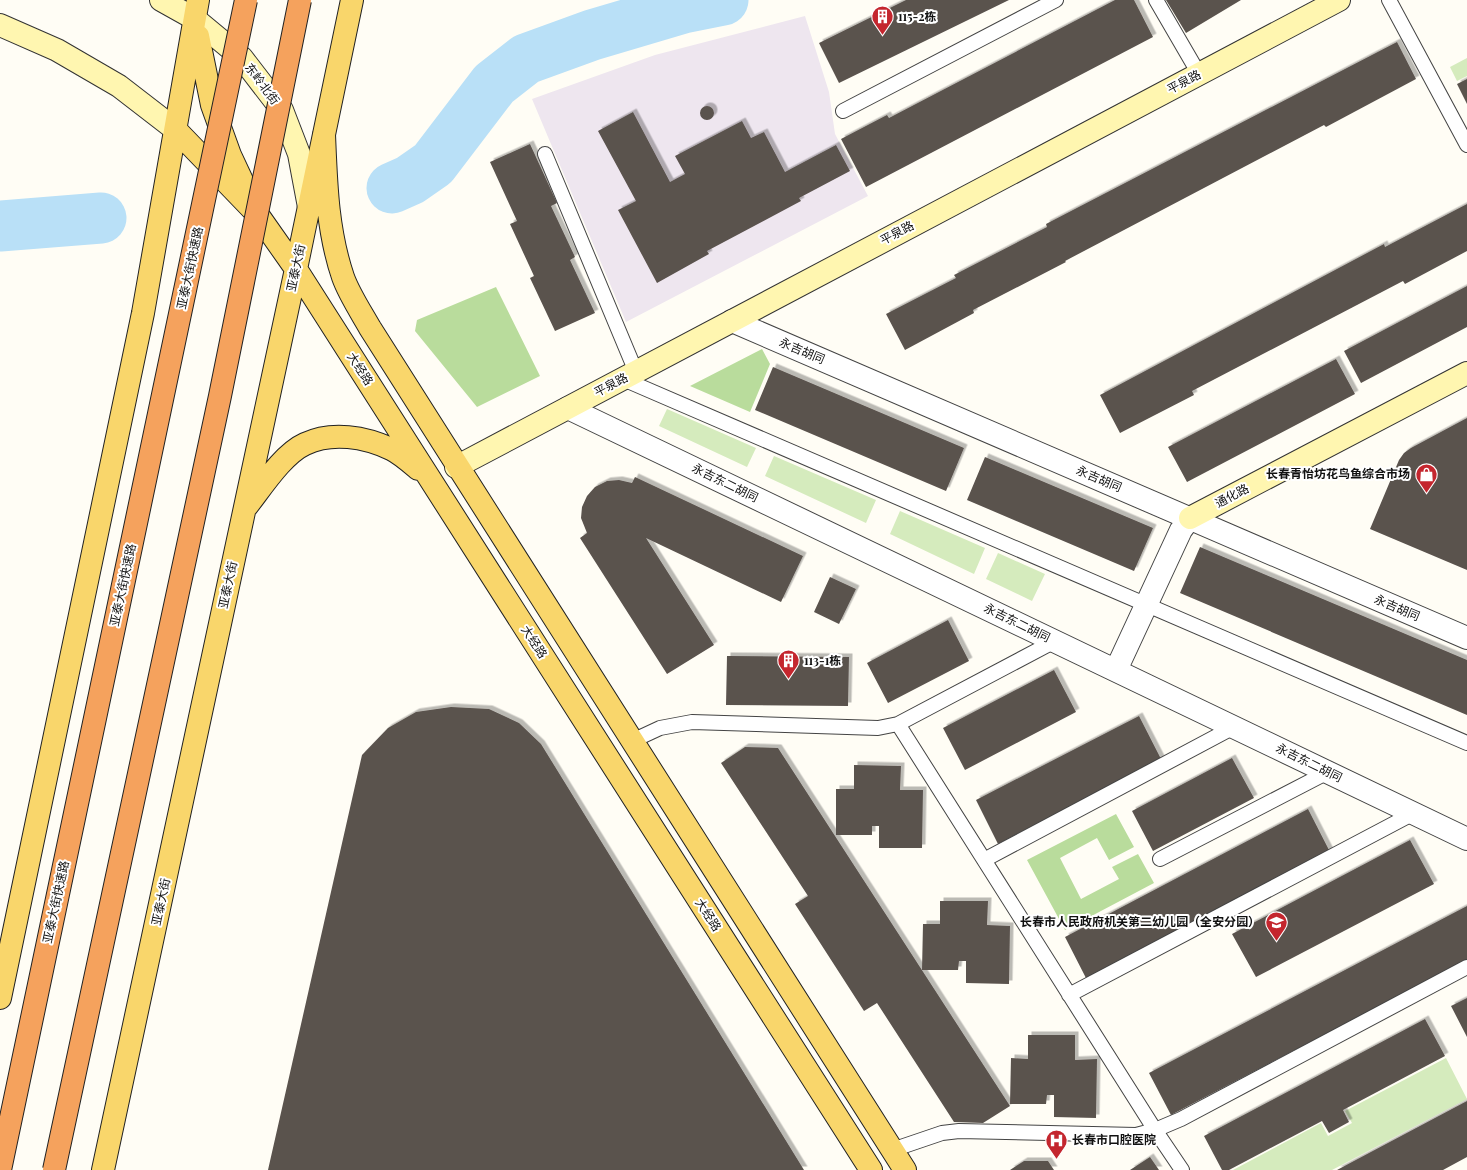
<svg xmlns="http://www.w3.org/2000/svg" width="1467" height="1170" viewBox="0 0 1467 1170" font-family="'Playfair Display','Noto Sans SC',serif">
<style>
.industrial{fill:#eee6ef}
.green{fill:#d5ebbd}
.forest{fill:#b9dc9c}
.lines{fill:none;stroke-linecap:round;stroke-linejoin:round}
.river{stroke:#b9e0f7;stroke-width:51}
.building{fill:#5a524d;filter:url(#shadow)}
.lane-casing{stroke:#444;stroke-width:16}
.street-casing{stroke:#444;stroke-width:24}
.secondary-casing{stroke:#333;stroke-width:24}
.primary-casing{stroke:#222;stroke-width:24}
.lane{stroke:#fff;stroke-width:14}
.street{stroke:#fff;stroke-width:22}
.secondary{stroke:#fff6b0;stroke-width:22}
.primary{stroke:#f9d66b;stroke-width:22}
.highway-bridge-casing{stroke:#222;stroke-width:24;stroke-linecap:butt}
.highway-bridge{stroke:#f5a25d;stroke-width:22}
.labels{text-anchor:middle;stroke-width:4;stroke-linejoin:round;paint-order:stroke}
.poi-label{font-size:12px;font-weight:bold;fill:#111;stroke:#fff;text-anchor:start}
.street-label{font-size:12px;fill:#111;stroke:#fff}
</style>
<defs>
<filter id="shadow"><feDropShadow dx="3.5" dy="-3.5" stdDeviation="0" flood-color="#0004"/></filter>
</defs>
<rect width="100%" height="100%" fill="#fffdf5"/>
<path class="industrial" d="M805,16L829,92L835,134L868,196L626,322L532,99L655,55Z"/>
<path class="green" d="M1467,58V76L1457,81L1450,67Z
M667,409L756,448L747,467L659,426Z
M774,456L876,500L866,523L765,476Z
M900,511L985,548L974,574L890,534Z
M998,553L1045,574L1032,601L986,579Z
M1446,1058L1467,1099L1332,1170H1233L1321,1123L1328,1136L1352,1123L1345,1111Z"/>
<path class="forest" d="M496,287L540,376L477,407L415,331L417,320Z
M762,349L770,364L750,412L690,386Z
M1116,814L1134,847L1109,860L1097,838L1060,858L1081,899L1119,879L1112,867L1138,854L1154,883L1065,930L1027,860Z"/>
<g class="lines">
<path class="river" d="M392,188L410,180L433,164L494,84L526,59L592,35L683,8L723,0
M0,226L101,218"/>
</g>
<path class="building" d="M906,0H1009L839,83L819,43Z
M1115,0H1134L1153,37L866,187L841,139L887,115L889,118Z
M1166,0H1241L1186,33Z
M1397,42L1416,79L1326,127L1324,125L1065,261L1066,262L973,310L974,313L905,350L886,314L956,278L954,275L1047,227L1046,224Z
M1467,79V104L1457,84Z
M700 113a7 7 0 1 1 14 0a7 7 0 1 1-14 0Z
M633,112L670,182L685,174L675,156L742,121L751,138L764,132L785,172L836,145L850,171L799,198L801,201L707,251L709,254L657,283L618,210L636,201L598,131Z
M530,144L557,203L551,206L575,257L570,260L595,313L555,331L530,278L534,276L510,224L517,221L490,162Z
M1467,204V251L1405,284L1403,281L1192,391L1194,395L1120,433L1100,395L1384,244L1385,247Z
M1467,286V327L1361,383L1344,351Z
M1336,359L1355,394L1187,482L1168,447Z
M773,367L964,448L946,491L755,410Z
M1467,418V570L1370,529L1399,460L1404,453L1411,448Z
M985,457L1153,528L1134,571L967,500Z
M635,477L803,556L781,602L646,538L714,645L667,674L580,538L587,533L581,518L582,507L587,496L595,487L607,481L619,480L632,483Z
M1200,547L1467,660V715L1180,593Z
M830,577L856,589L839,624L814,612Z
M948,620L969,661L888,703L867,663Z
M727,656L849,657L848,706L726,705Z
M1054,670L1076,712L965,770L943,728Z
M451,707L489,709L519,723L541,744L804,1170H268L362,755L388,728L416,712Z
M1139,716L1161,759L998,844L976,800Z
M745,747L778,748L1010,1106L983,1123L954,1122L877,1003L864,1011L795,904L808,896L721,763Z
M1232,758L1254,798L1153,851L1132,811Z
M854,765L901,766L900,790H923L922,848H879V826H872V835H836V789H854Z
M1308,809L1330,852L1087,980L1065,937Z
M1410,840L1434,884L1256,977L1232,934Z
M940,901H988L987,925L1010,926L1009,984L966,983V961H959L958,970H922L923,924H940Z
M1467,906V960L1171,1115L1149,1073Z
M1467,998V1037L1451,1006Z
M1425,1019L1445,1056L1343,1110L1349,1122L1329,1133L1322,1121L1229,1170H1222L1204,1136Z
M1028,1035H1075V1060L1097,1059L1096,1118L1054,1117V1095H1047L1046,1104H1010L1011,1058L1028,1059Z
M1467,1101V1157L1443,1170H1337Z
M1150,1157L1159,1170H1130Z
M1024,1161H1048L1054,1170H1010Z"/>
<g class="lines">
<defs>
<path id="lane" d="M1156,0L1199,74
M1389,0L1467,145
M843,111L1056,0
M545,154L636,372
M623,379L1467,743
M898,724L1155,1130L1182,1170
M632,741L660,728L692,722L878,728L898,724L1055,641
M1160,859L1328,772
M984,860L1234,727
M1069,995L1414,813
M892,1150L942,1133L959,1131L1136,1135L1155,1130L1181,1119L1467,967"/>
<path id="street" d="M732,321L1467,638
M568,408L1467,839
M1116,670L1181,530L1190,518"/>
<path id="secondary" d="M161,0L195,19L242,58L282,110L299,154L309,207
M0,25L57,50L119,86L176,130
M456,467L1339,0
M1190,518L1467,373"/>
<path id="primary" d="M198,36L212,105L230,155L251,200
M176,130L258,215L296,269L871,1170
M324,134C326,182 327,230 343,277C349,294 361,312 370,328L905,1170
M247,506C262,487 283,454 305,444C332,431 365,437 391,449C401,454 410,462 418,469
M0,998L143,313L198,0
M103,1170L296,269L352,0"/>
</defs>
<use href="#lane" class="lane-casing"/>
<use href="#street" class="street-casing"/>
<use href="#secondary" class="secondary-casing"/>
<use href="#primary" class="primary-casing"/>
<use href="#lane" class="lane"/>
<use href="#street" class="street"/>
<use href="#secondary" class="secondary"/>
<use href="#primary" class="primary"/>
<defs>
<path id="highway-bridge" d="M0,1170L246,0
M54,1170L220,396L300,0"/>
</defs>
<use href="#highway-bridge" class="highway-bridge-casing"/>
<use href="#highway-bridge" class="highway-bridge"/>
</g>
<defs>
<symbol id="building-pin" viewBox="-11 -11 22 30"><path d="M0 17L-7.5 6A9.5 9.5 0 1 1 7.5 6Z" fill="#c4262e" stroke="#fff"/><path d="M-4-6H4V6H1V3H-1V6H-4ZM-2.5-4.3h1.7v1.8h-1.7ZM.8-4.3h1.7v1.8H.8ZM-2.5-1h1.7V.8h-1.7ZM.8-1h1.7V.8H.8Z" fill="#fff"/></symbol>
<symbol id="shop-pin" viewBox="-11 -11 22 30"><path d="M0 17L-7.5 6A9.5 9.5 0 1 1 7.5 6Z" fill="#c4262e" stroke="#fff"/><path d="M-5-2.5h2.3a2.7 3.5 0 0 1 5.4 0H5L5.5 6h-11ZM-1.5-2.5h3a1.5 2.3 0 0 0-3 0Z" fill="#fff"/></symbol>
<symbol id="school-pin" viewBox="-11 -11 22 30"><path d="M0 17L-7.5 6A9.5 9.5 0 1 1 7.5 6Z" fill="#c4262e" stroke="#fff"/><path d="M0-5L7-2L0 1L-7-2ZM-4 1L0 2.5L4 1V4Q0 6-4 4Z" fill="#fff"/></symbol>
<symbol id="hospital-pin" viewBox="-11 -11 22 30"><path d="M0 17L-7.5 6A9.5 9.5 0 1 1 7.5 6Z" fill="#c4262e" stroke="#fff"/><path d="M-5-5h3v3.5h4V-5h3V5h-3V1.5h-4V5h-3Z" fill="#fff"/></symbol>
</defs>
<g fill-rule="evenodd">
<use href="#building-pin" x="870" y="4" width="25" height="34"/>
<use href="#shop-pin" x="1414" y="462" width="25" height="34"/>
<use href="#building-pin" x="776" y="648" width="25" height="34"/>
<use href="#school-pin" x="1264" y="910" width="25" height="34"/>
<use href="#hospital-pin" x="1044" y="1128" width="25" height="34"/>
</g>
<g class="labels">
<g class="poi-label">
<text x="898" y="21">115-2栋</text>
<text x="1410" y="478" text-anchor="end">长春青怡坊花鸟鱼综合市场</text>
<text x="804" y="665">113-1栋</text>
<text x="1260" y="926" text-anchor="end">长春市人民政府机关第二幼儿园（全安分园）</text>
<text x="1072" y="1144">长春市口腔医院</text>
</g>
<g class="street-label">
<text transform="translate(1184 82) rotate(-28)" y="4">平泉路</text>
<text transform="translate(262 84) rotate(53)" y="4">东岭北街</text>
<text transform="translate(897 233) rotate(-28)" y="4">平泉路</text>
<text transform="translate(190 268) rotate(-78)" y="4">亚泰大街快速路</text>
<text transform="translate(296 268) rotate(-78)" y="4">亚泰大街</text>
<text transform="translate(802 351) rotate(23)" y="4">永吉胡同</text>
<text transform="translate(360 369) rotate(57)" y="4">大经路</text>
<text transform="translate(611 385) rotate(-28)" y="4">平泉路</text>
<text transform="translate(1099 479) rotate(23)" y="4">永吉胡同</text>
<text transform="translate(725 483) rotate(26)" y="4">永吉东二胡同</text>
<text transform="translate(1232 496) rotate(-28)" y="4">通化路</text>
<text transform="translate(123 585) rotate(-78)" y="4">亚泰大街快速路</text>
<text transform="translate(228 585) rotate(-78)" y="4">亚泰大街</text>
<text transform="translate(1397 608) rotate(23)" y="4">永吉胡同</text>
<text transform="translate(1017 623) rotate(26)" y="4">永吉东二胡同</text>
<text transform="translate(534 642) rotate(57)" y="4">大经路</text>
<text transform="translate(1309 763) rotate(26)" y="4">永吉东二胡同</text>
<text transform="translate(56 902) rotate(-78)" y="4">亚泰大街快速路</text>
<text transform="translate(161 902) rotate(-78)" y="4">亚泰大街</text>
<text transform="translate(708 915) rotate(57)" y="4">大经路</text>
</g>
</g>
</svg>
